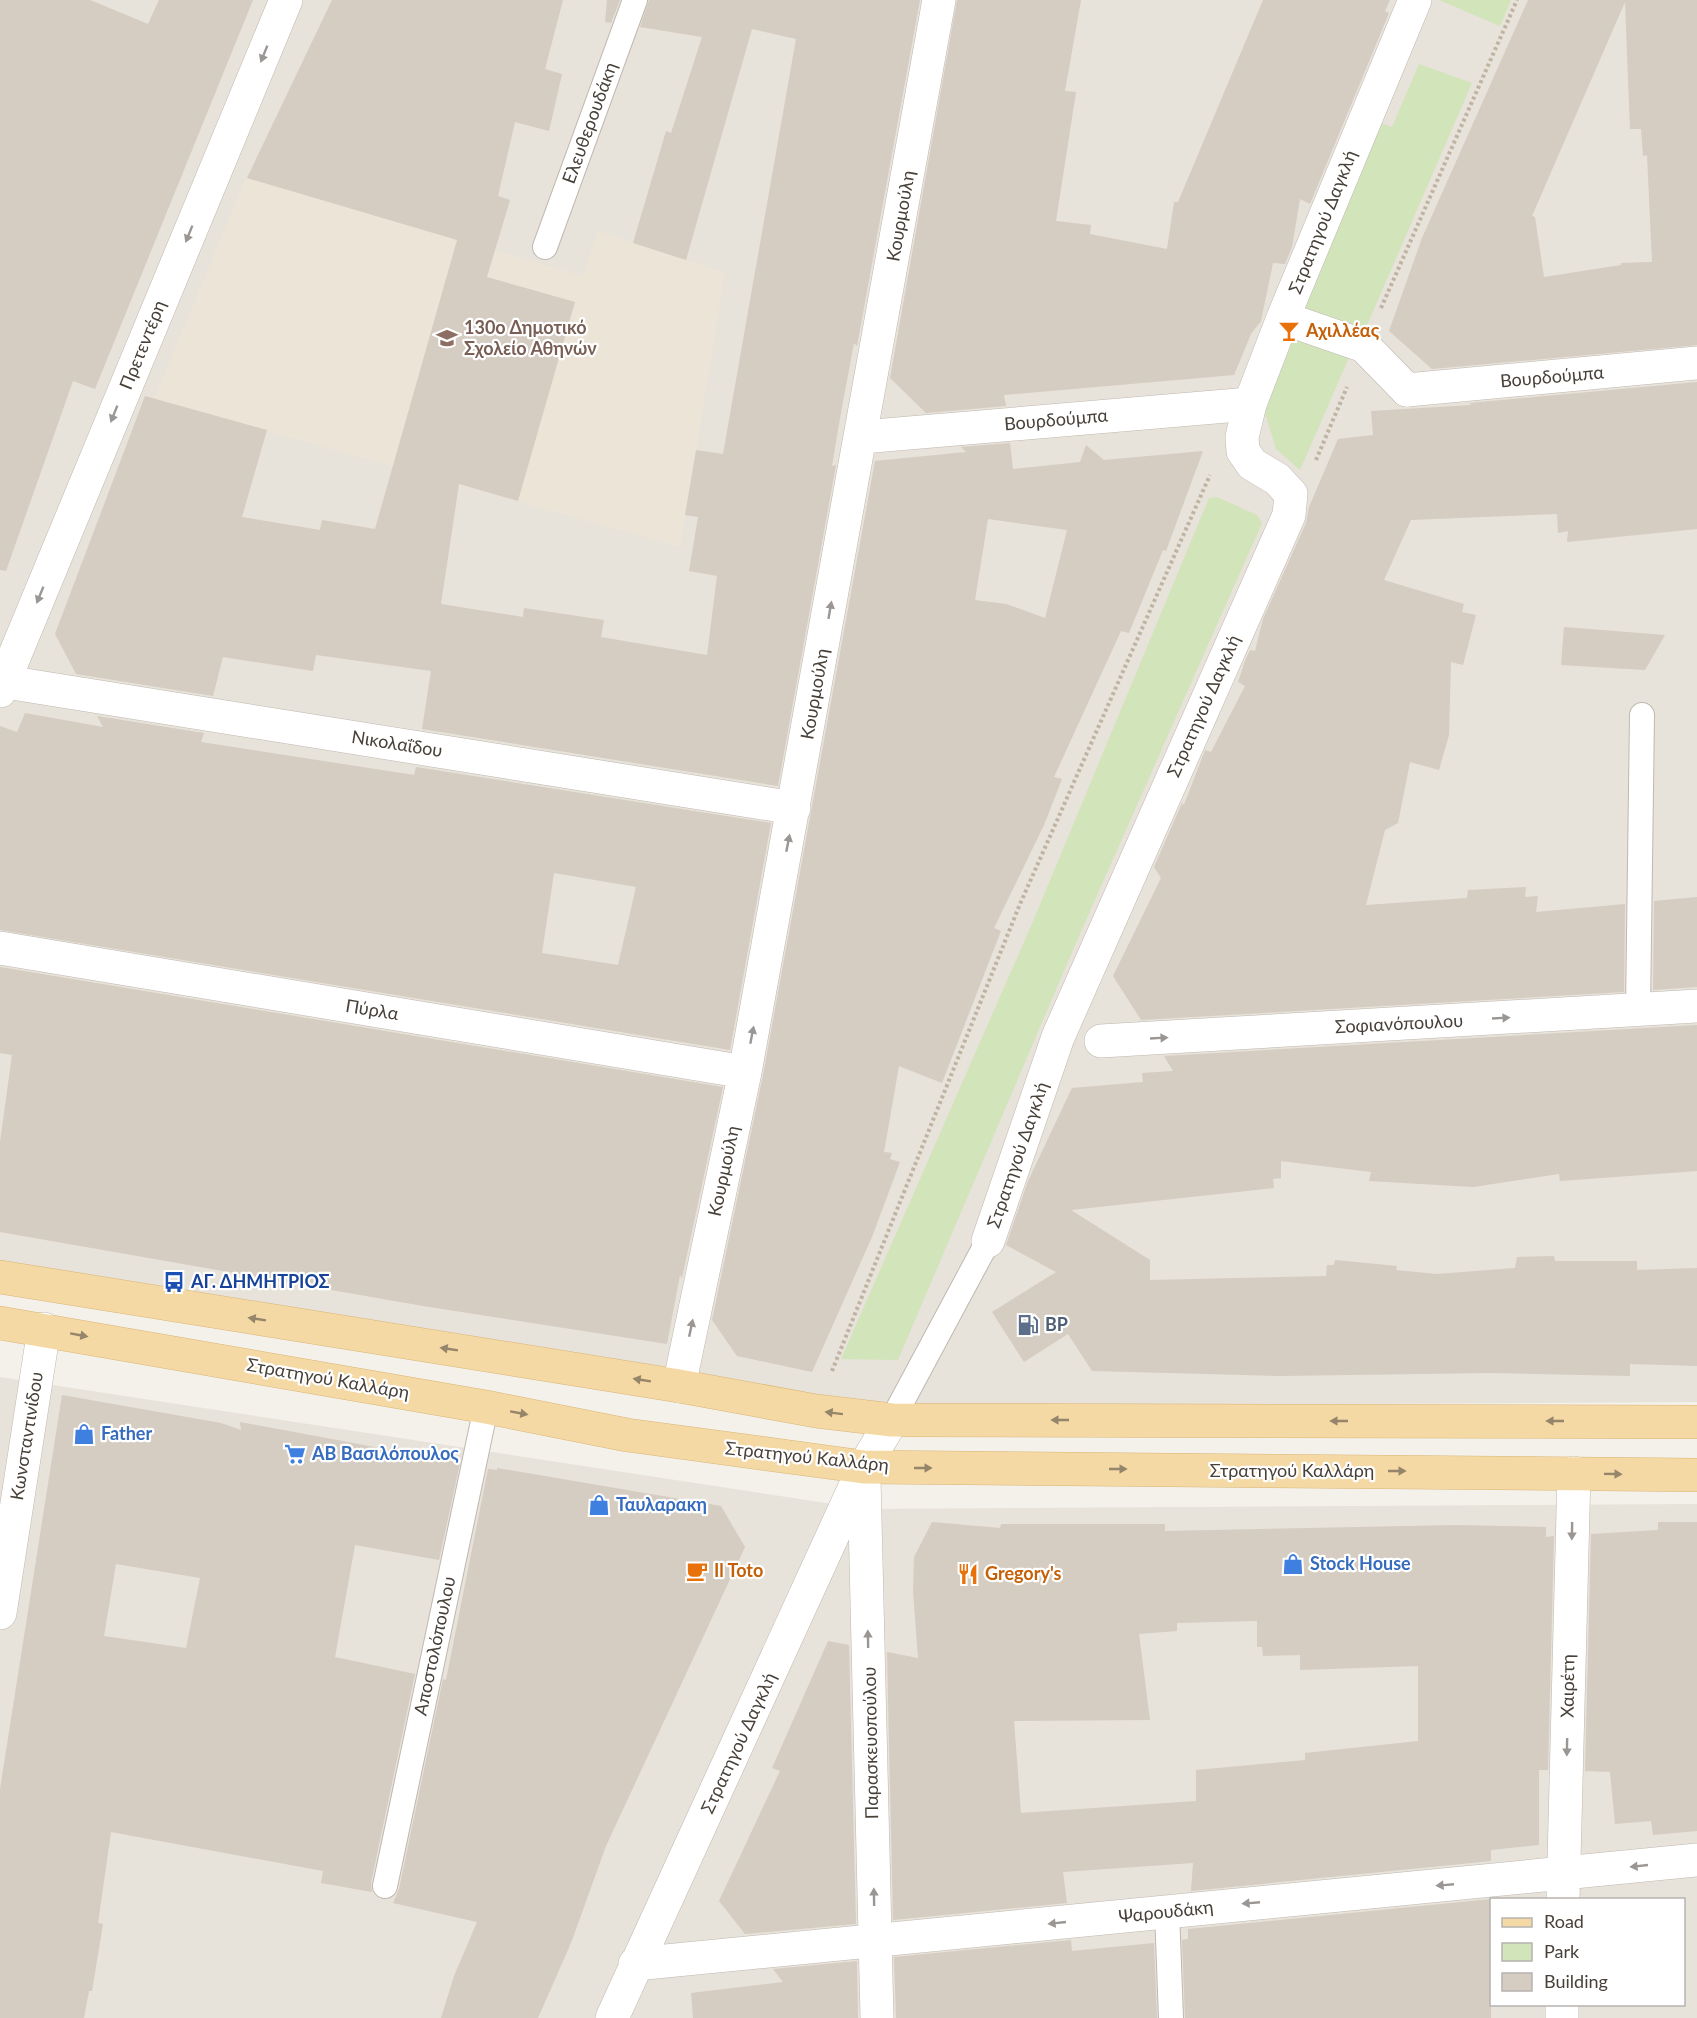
<svg xmlns="http://www.w3.org/2000/svg" width="1697" height="2018" viewBox="0 0 1697 2018" font-family="Lato,sans-serif">
<style>
.residential{fill:#e7e2da;fill-rule:evenodd}
.education{fill:#ece5d7}
.green{fill:#d2e4b9}
.building{fill:#d5ccc2;fill-rule:evenodd}
.lines{fill:none;stroke-linecap:round;stroke-linejoin:round}
.service-casing{stroke:#bfb8af;stroke-width:26}
.pedestrian-casing{stroke:#bfb8af;stroke-width:34}
.minor-casing{stroke:#bfb8af;stroke-width:34}
.primary-casing{stroke:#d9b575;stroke-width:34}
.path{stroke:#bfb3a1;stroke-width:4;stroke-dasharray:3 3;stroke-linecap:butt}
.service{stroke:#fff;stroke-width:24}
.pedestrian{stroke:#fff;stroke-width:33}
.minor{stroke:#fff;stroke-width:33}
.primary{stroke:#f4d9a4;stroke-width:33}
.oneway{fill:#9a9693}
.oneway2{fill:#95856a}
.labels{text-anchor:middle;stroke-width:4.5;stroke-linejoin:round;paint-order:stroke}
.street-label{font-size:18px;fill:#48413a;stroke:#fff}
.education-label{font-size:18px;font-weight:bold;fill:#785e54;stroke:#fff;text-anchor:start}
.food-label{font-size:18px;font-weight:bold;fill:#c56008;stroke:#fff;text-anchor:start}
.transit-label{font-size:18px;font-weight:bold;fill:#164399;stroke:#fff;text-anchor:start}
.service-label{font-size:18px;font-weight:bold;fill:#4e5e75;stroke:#fff;text-anchor:start}
.shop-label{font-size:18px;font-weight:bold;fill:#366cbe;stroke:#fff;text-anchor:start}
</style>
<rect width="100%" height="100%" fill="#f4f1eb"/>
<path class="residential" d="M0,0H1697V1402L992,1406L859,1402L0,1265Z
M0,1377L865,1509L1697,1504V2018H0ZM1492,1900H1684V2004H1492Z"/>
<path class="education" d="M246,178L583,276L598,231L725,273L680,547L154,399Z"/>
<path class="green" d="M1439,0H1511L1500,26Z
M1419,64L1472,83L1365,330L1298,308L1377,122L1392,127Z
M1292,331L1351,353L1300,470L1276,449L1265,413Z
M1217,497L1257,515L1262,523L1075,945L898,1360L841,1359L1031,926L1209,498Z"/>
<path class="building" d="M0,0H90L148,24L159,0H253L95,389L73,381L6,571L0,570Z
M332,0H563L545,69L562,74L549,131L515,122L498,196L510,200L487,277L575,302L518,501L459,484L441,604L523,617L524,608L604,620L601,637L707,655L717,576L689,571L698,517L685,515L696,450L723,454L796,39L752,29L686,260L633,243L666,131L671,133L702,37L640,27L649,0H920L857,346L854,343L840,418L832,466L836,465L778,786L422,729L431,671L316,655L313,671L223,657L213,696L76,674L55,634L145,396L267,430L242,517L320,530L322,520L375,529L457,240L247,178Z
M607,0H620L611,23L605,22Z
M957,0H1081L1065,91L1076,92L1056,221L1091,225L1090,234L1167,249L1174,202H1178L1263,0H1390L1385,11L1389,13L1310,204L1300,199L1292,247L1285,264L1273,263L1261,321L1251,334L1234,375L1004,395L1006,406L926,413L890,378Z
M1528,0H1697V345L1432,369L1389,331L1422,238ZM1625,2L1630,129H1641L1643,156L1647,155L1652,262L1621,263V265L1544,277L1535,217L1532,216Z
M1697,382V529L1567,542L1568,531L1558,533L1557,514L1411,520L1384,580L1464,604L1462,612L1476,615L1463,665L1451,662L1449,735L1439,770L1410,762L1398,823L1385,830L1366,905L1467,898L1468,890L1526,887L1525,897L1538,896L1536,912L1625,904L1624,992L1141,1020L1113,976L1161,878L1154,867L1182,803L1184,805L1205,750L1211,752L1245,686L1238,682L1245,661L1250,650L1255,651L1263,619L1306,523L1309,507L1338,439L1373,435L1371,411L1472,405L1469,403Z
M1010,443L1013,469L1080,462L1086,445L1104,460L1203,451L1166,551L1163,550L1129,633L1121,631L1054,777L1062,779L1044,825L994,928L1001,931L942,1083L899,1066L884,1152L892,1153L890,1159L900,1162L872,1237L812,1372L737,1356L712,1320L763,1075L875,461L966,452L961,447ZM988,519L1067,530L1045,618L1006,604L975,600Z
M1564,627L1665,635L1645,670L1561,665Z
M25,713L103,727L97,716L204,733L201,742L414,775L416,767L771,823L730,1050L0,930V726L17,732ZM554,873L636,887L618,965L542,953Z
M1697,897V987L1653,990L1654,901Z
M0,967L723,1087L682,1278L680,1275L667,1344L423,1306L0,1232V1142L12,1055L0,1053Z
M1697,1025V1171L1560,1181L1559,1174L1473,1187L1369,1181L1371,1172L1281,1161V1178L1273,1179L1274,1188L1071,1210L1150,1260V1280L1326,1276L1327,1265H1334L1335,1260L1397,1266L1396,1270L1437,1274L1515,1268L1517,1257L1554,1256L1555,1261H1637V1270L1697,1268V1366L1630,1364V1376L1491,1373L1279,1376L1092,1371L1068,1334L1024,1362L992,1312L1056,1272L1006,1245L1028,1181L1072,1088L1143,1082L1142,1073L1173,1071L1164,1056Z
M62,1395L221,1423L241,1430L240,1422L460,1463L439,1560L355,1545L335,1657L415,1674L371,1883L372,1892L321,1883L323,1871L111,1832L98,1923L103,1924L92,1991H89L84,2018H0V1789ZM116,1564L200,1578L186,1648L104,1636Z
M497,1468L721,1506L745,1547L606,1846L571,1943L538,2018H441L454,1976L477,1922L393,1903L399,1889L443,1679L446,1680L488,1469L497,1470Z
M932,1522L1000,1528L1001,1524H1165V1531L1457,1525L1546,1527V1537L1554,1536L1548,1770H1539V1845L1491,1850V1861L1191,1891L1193,1863L1063,1872L1067,1903L893,1920L887,1652L918,1658L913,1591L914,1557ZM1257,1621V1647H1262L1263,1656L1300,1655V1670L1418,1666V1741L1305,1753V1760L1196,1770V1801L1021,1813L1014,1721L1150,1720L1139,1634L1177,1631V1623Z
M1658,1522H1697V1831L1653,1835L1651,1821L1615,1824L1610,1772L1585,1771L1591,1534L1658,1530Z
M828,1641L849,1645L856,1924L745,1934L719,1901L780,1771L772,1768Z
M1491,1899V2018H1185L1182,1940L1188,1939V1929Z
M1071,1940L1072,1951L1154,1943L1157,2018H896L894,1957Z
M857,1961L858,2018H693L691,1993L783,1982L773,1969Z"/>
<g class="lines">
<defs>
<path id="service" d="M545,247L635,0
M1638,1010L1642,715
M892,1420L988,1241
M385,1886L486,1407
M1167,1911L1171,2018"/>
<path id="pedestrian" d="M1283,318L1364,346L1407,390
M988,1241L1058,1037L1289,515L1291,494L1277,479L1252,464L1243,451L1242,437L1250,404L1283,318L1415,0"/>
<path id="minor" d="M1407,390L1697,363
M862,437L1250,404
M0,681L794,808
M0,691L286,0
M0,948L745,1072
M1101,1041L1697,1006
M679,1386L745,1072L939,0
M864,1477L877,2018
M0,1613L44,1329
M1563,1900L1574,1473
M635,1964L1697,1860
M612,2018L864,1467L892,1420
M1562,2018V2004"/>
<path id="primary" d="M0,1277L679,1386L816,1411L892,1420L1697,1422
M0,1323L486,1407L627,1435L864,1467L1697,1475"/>
</defs>
<use href="#service" class="service-casing"/>
<use href="#pedestrian" class="pedestrian-casing"/>
<use href="#minor" class="minor-casing"/>
<use href="#primary" class="primary-casing"/>
<path class="path" d="M1381,308L1517,0
M1316,460L1347,387
M832,1371L1020,904L1210,475"/>
<use href="#service" class="service"/>
<use href="#pedestrian" class="pedestrian"/>
<use href="#minor" class="minor"/>
<use href="#primary" class="primary"/>
</g>
<defs><path id="oneway-solid" d="M-6-.8H1V-3.2L6.5 0L1 3.2V.8H-6Z" transform="scale(1.5)"/></defs>
<g class="oneway">
<use href="#oneway-solid" transform="translate(264 54) rotate(112)"/>
<use href="#oneway-solid" transform="translate(189 234) rotate(112)"/>
<use href="#oneway-solid" transform="translate(114 414) rotate(112)"/>
<use href="#oneway-solid" transform="translate(40 595) rotate(112)"/>
<use href="#oneway-solid" transform="translate(830 610) rotate(-80)"/>
<use href="#oneway-solid" transform="translate(788 843) rotate(-79)"/>
<use href="#oneway-solid" transform="translate(1501 1018) rotate(-3)"/>
<use href="#oneway-solid" transform="translate(752 1035) rotate(-79)"/>
<use href="#oneway-solid" transform="translate(1159 1038) rotate(-3)"/>
<use href="#oneway-solid" transform="translate(691 1328) rotate(-78)"/>
<use href="#oneway-solid" transform="translate(1572 1531) rotate(91)"/>
<use href="#oneway-solid" transform="translate(868 1639) rotate(-91)"/>
<use href="#oneway-solid" transform="translate(1567 1747) rotate(91)"/>
<use href="#oneway-solid" transform="translate(1639 1866) rotate(174)"/>
<use href="#oneway-solid" transform="translate(1445 1885) rotate(175)"/>
<use href="#oneway-solid" transform="translate(874 1897) rotate(-91)"/>
<use href="#oneway-solid" transform="translate(1251 1903) rotate(175)"/>
<use href="#oneway-solid" transform="translate(1057 1923) rotate(174)"/>
</g>
<g class="oneway2">
<use href="#oneway-solid" transform="translate(257 1319) rotate(-171)"/>
<use href="#oneway-solid" transform="translate(79 1335) rotate(10)"/>
<use href="#oneway-solid" transform="translate(449 1349) rotate(-171)"/>
<use href="#oneway-solid" transform="translate(642 1380) rotate(-171)"/>
<use href="#oneway-solid" transform="translate(519 1413) rotate(10)"/>
<use href="#oneway-solid" transform="translate(834 1413) rotate(-173)"/>
<use href="#oneway-solid" transform="translate(1060 1420) rotate(-180)"/>
<use href="#oneway-solid" transform="translate(1339 1421) rotate(-180)"/>
<use href="#oneway-solid" transform="translate(1555 1421) rotate(-180)"/>
<use href="#oneway-solid" transform="translate(923 1468)"/>
<use href="#oneway-solid" transform="translate(1118 1469)"/>
<use href="#oneway-solid" transform="translate(1397 1471)"/>
<use href="#oneway-solid" transform="translate(1613 1474) rotate(1)"/>
</g>
<defs>
<symbol id="bar-bare" viewBox="-9 -9 18 18"><path d="M-6-5H6L.8 .8V4.5H3.5V6h-7V4.5H-.8V.8Z" fill="#e8710a" stroke="#fff" stroke-width="2.5" paint-order="stroke"/></symbol>
<symbol id="school-bare" viewBox="-9 -9 18 18"><path d="M0-5L7-2L0 1L-7-2ZM-4 1L0 2.5L4 1V4Q0 6-4 4Z" fill="#8d6e63" stroke="#fff" stroke-width="2.5" paint-order="stroke"/></symbol>
<symbol id="bus-bare" viewBox="-9 -9 18 18"><path d="M-5-6H5V4H4V6H2V4H-2V6H-4V4H-5ZM-3.5-4V0h7V-4ZM-3.5 1.2v1.5H-2V1.2ZM2 1.2v1.5H3.5V1.2Z" fill="#1a4fb4" stroke="#fff" stroke-width="2.5" paint-order="stroke"/></symbol>
<symbol id="fuel-bare" viewBox="-9 -9 18 18"><path d="M-5.5-6h7V0h2V4h1.3V-2.5L3-4.5l.8-.8L6-3V5H2.5V1h-1V6h-7ZM-4.2-4.7v3.2H.2V-4.7Z" fill="#5c6f8a" stroke="#fff" stroke-width="2.5" paint-order="stroke"/></symbol>
<symbol id="shop-bare" viewBox="-9 -9 18 18"><path d="M-5-2.5h2.3a2.7 3.5 0 0 1 5.4 0H5L5.5 6h-11ZM-1.5-2.5h3a1.5 2.3 0 0 0-3 0Z" fill="#3f7fe0" stroke="#fff" stroke-width="2.5" paint-order="stroke"/></symbol>
<symbol id="supermarket-bare" viewBox="-9 -9 18 18"><path d="M-6-5.5h2.5l.6 2H6L4.5 2H-2.5L-4.4-4H-6ZM-1.5 3.2a1.3 1.3 0 1 0 .1 0ZM3 3.2a1.3 1.3 0 1 0 .1 0Z" fill="#3f7fe0" stroke="#fff" stroke-width="2.5" paint-order="stroke"/></symbol>
<symbol id="cafe-bare" viewBox="-9 -9 18 18"><path d="M-5.5-4.5H6V0H3Q3 3.5 0 3.5H-2.5Q-5.5 3.5-5.5 0ZM3-3.2v2h1.7v-2ZM-6 4.5H4V6H-6Z" fill="#e8710a" stroke="#fff" stroke-width="2.5" paint-order="stroke"/></symbol>
<symbol id="restaurant-bare" viewBox="-9 -9 18 18"><path d="M-5-6h1v4h1v-4h1v4h1v-4h1v5L-1.5 .5V6h-2V.5L-5-1ZM5-6V6H3V1.5H1.5Q1.5-4 5-6Z" fill="#e8710a" stroke="#fff" stroke-width="2.5" paint-order="stroke"/></symbol>
</defs>
<g fill-rule="evenodd">
<use href="#bar-bare" x="1274" y="316" width="30" height="30"/>
<use href="#school-bare" x="432" y="323" width="30" height="30"/>
<use href="#bus-bare" x="159" y="1267" width="30" height="30"/>
<use href="#fuel-bare" x="1013" y="1310" width="30" height="30"/>
<use href="#shop-bare" x="69" y="1419" width="30" height="30"/>
<use href="#supermarket-bare" x="280" y="1439" width="30" height="30"/>
<use href="#shop-bare" x="584" y="1490" width="30" height="30"/>
<use href="#shop-bare" x="1278" y="1549" width="30" height="30"/>
<use href="#cafe-bare" x="682" y="1556" width="30" height="30"/>
<use href="#restaurant-bare" x="953" y="1559" width="30" height="30"/>
</g>
<g class="labels">
<g class="street-label">
<text transform="translate(590 123) rotate(-70)" y="6">Ελευθερουδάκη</text>
<text transform="translate(901 216) rotate(-80)" y="6">Κουρμούλη</text>
<text transform="translate(1323 222) rotate(-68)" y="6">Στρατηγού Δαγκλή</text>
<text transform="translate(143 345) rotate(-68)" y="6">Πρετεντέρη</text>
<text transform="translate(1552 377) rotate(-5)" y="6">Βουρδούμπα</text>
<text transform="translate(1056 420) rotate(-5)" y="6">Βουρδούμπα</text>
<text transform="translate(815 694) rotate(-80)" y="6">Κουρμούλη</text>
<text transform="translate(1204 706) rotate(-66)" y="6">Στρατηγού Δαγκλή</text>
<text transform="translate(397 744) rotate(9)" y="6">Νικολαΐδου</text>
<text transform="translate(372 1010) rotate(9)" y="6">Πύρλα</text>
<text transform="translate(1399 1024) rotate(-3)" y="6">Σοφιανόπουλου</text>
<text transform="translate(1018 1155) rotate(-71)" y="6">Στρατηγού Δαγκλή</text>
<text transform="translate(724 1171) rotate(-78)" y="6">Κουρμούλη</text>
<text transform="translate(328 1379) rotate(10)" y="6">Στρατηγού Καλλάρη</text>
<text transform="translate(27 1436) rotate(-81)" y="6">Κωνσταντινίδου</text>
<text transform="translate(807 1457) rotate(6)" y="6">Στρατηγού Καλλάρη</text>
<text x="1292" y="1477">Στρατηγού Καλλάρη</text>
<text transform="translate(435 1646) rotate(-78)" y="6">Αποστολόπουλου</text>
<text transform="translate(1568 1686) rotate(-89)" y="6">Χαιρέτη</text>
<text transform="translate(739 1743) rotate(-65)" y="6">Στρατηγού Δαγκλή</text>
<text transform="translate(871 1743) rotate(-91)" y="6">Παρασκευοπούλου</text>
<text transform="translate(1166 1912) rotate(-6)" y="6">Ψαρουδάκη</text>
</g>
<g class="education-label">
<text x="464" y="334">130ο Δημοτικό<tspan x="464" dy="21">Σχολείο Αθηνών</tspan></text>
</g>
<g class="food-label">
<text x="1306" y="337">Αχιλλέας</text>
<text x="714" y="1577">Il Toto</text>
<text x="985" y="1580">Gregory's</text>
</g>
<g class="transit-label">
<text x="191" y="1288">ΑΓ. ΔΗΜΗΤΡΙΟΣ</text>
</g>
<g class="service-label">
<text x="1045" y="1331">BP</text>
</g>
<g class="shop-label">
<text x="101" y="1440">Father</text>
<text x="312" y="1460">AB Βασιλόπουλος</text>
<text x="616" y="1511">Ταυλαρακη</text>
<text x="1310" y="1570">Stock House</text>
</g>
</g>
<rect x="1490" y="1898" width="195" height="108" fill="#ffffff" stroke="#b6b3b0" stroke-width="1.5"/>
<rect x="1502" y="1918" width="30" height="9" fill="#f4d9a4" stroke="#b6b3b0" stroke-width="1.5"/>
<text x="1544" y="1928" font-size="18" fill="#48413a">Road</text>
<rect x="1502" y="1943" width="30" height="18" fill="#d2e4b9" stroke="#b6b3b0" stroke-width="1.5"/>
<text x="1544" y="1958" font-size="18" fill="#48413a">Park</text>
<rect x="1502" y="1973" width="30" height="18" fill="#d5ccc2" stroke="#b6b3b0" stroke-width="1.5"/>
<text x="1544" y="1988" font-size="18" fill="#48413a">Building</text>
</svg>
